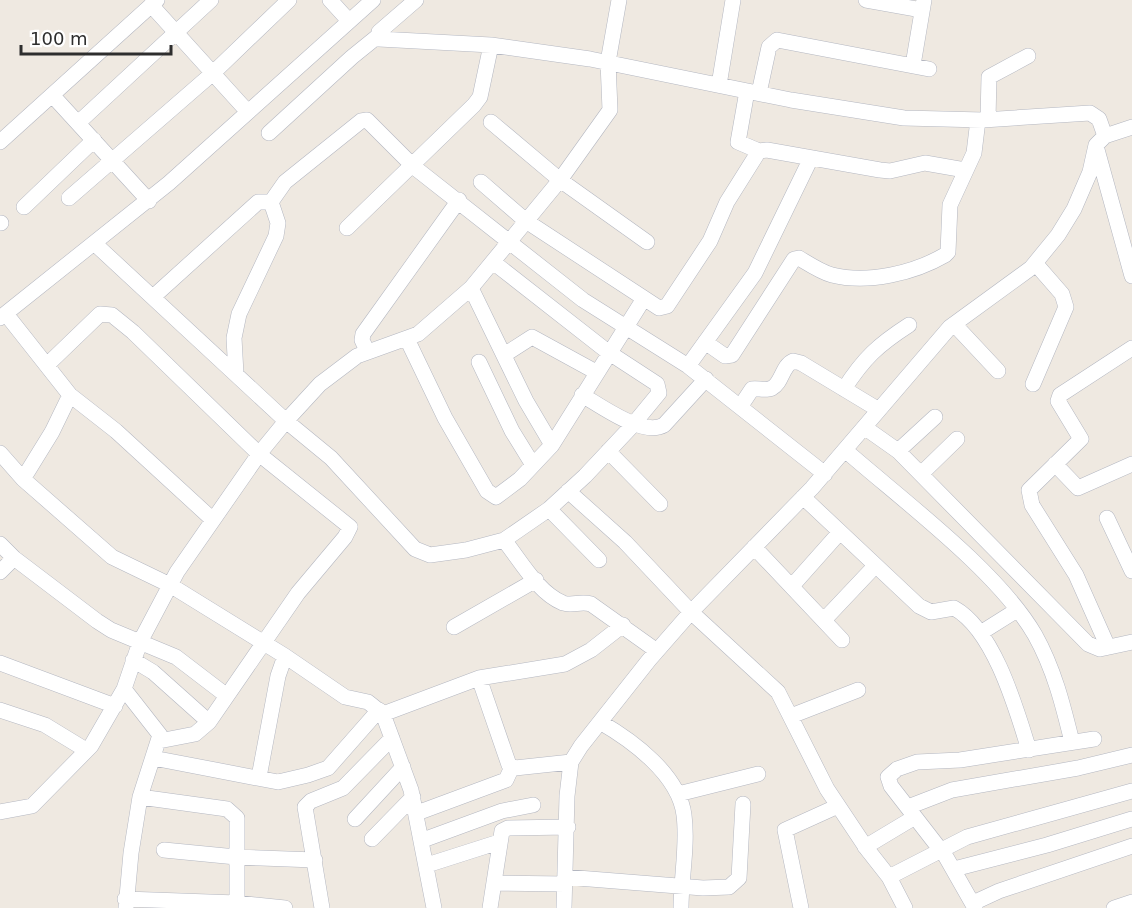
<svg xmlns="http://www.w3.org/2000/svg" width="1132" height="908" viewBox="0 0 1132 908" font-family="'DejaVu Sans',sans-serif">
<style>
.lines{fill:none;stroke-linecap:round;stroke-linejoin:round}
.minor-casing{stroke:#b4b7c1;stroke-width:16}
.minor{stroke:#fff;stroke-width:15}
</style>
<rect width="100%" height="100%" fill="#efe9e1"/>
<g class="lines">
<defs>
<path id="minor" d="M330,0L349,21
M416,0L379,32V39L491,45L590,59L791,100L904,118L983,120L1090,113L1099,119L1105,136
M866,0L922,10
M151,5L247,111
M913,65L924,0
M719,85L733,0
M747,91L738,142L759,151
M759,93L769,47L777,40L929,69
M53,96L149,201
M988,119L989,77L1028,56
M491,122L560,180L647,242
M78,123L211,0
M269,133L352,57L378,36
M0,142L157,0
M1096,146L1132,276
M481,182L526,221L659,308L667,306L710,241L727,202L759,151L767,150L880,170L890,171L925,163L965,170
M69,198L213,73L289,0
M24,207L94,140
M0,223H1
M347,228L474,105L480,97L491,45
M94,243L286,421L331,458L415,549L430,555L466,550L504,540L549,509L585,476L631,427L659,393L657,384L608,352L493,262
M471,288L526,401L552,445
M153,297L258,202H271
M6,314L70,395L52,432L23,479
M0,318L169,183L373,0
M954,324L998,371
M407,339L445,418L487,491L496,497L520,479L552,445L643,300
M705,342L725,356L732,355L794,259L799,258C809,264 821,272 832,275C868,284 914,273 945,255L948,252L950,205L974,153L978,120
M367,351L362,340L363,334L459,200
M504,355L532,337L596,372
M479,362L512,431L533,465
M47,365L100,314L112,315L133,332L259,454L350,527L345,537L298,593L209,722L195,734L159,741
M688,366L755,273L811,158
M236,374L234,338L239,314L276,236L278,223L271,202L285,182L361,121L367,120L414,167L583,300L688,366L825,474
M1033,384L1066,307L1062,294L1035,263
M844,389C864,358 878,345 909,325
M70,395L116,431L213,520
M582,395C601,406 643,437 664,425L706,379
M740,407L752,389C758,388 766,391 772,388C782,383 782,366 793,361L801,363L879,410
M864,427L898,451L1088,644L1100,649L1132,642
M845,450C902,500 998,571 1035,635C1054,669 1063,705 1072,742
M608,451L660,504
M898,451L935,417
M0,453L23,479L112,557L170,585L285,656L345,697L368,702L383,714L411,790L434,908
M1055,464L1078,488L1132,464
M921,474L957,439
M568,491L625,542L691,612L778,692L827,789L867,849L889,877L905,908
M803,497L919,606L931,612L954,608C994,630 1016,708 1029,750
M549,509L599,560
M1107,518L1132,571
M504,540C520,560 538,593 563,603C572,606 581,601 591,604L657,651
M0,544L14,558L97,621L111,630L176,657L227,696
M754,547L842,640
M0,572L14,558
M792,586L840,532
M824,620L875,566
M454,627L536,580
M982,632L1017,610
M1108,647L1076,575L1032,505L1029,490L1081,439L1058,401L1060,395L1132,348
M133,660L153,672L209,722
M0,663L115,706
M479,678L509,765L515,768L571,762
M124,689L160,735L140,797L131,853L126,908
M0,710L45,725L86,750
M383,714L479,678L565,664L591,650L623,625
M791,716L858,690
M600,722C633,741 679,775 684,815C688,845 681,878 681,908
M153,758L278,782L308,775L328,768L379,710
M259,777L278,676L285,656
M678,794L758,774
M140,797L227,809L237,818V903
M908,807L952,790L1078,768L1132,755
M0,812L32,806L91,746L124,689L140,642L177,572L259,454L286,421L320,384L357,356L418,334L471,288L560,180L610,110L608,62L619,0
M417,813L506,780L512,767
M355,819L403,767
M372,839L413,797
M423,840L502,811L533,805
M865,847L915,817
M164,850L236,857L315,860
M427,865L499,842
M954,869L1047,845L1132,819
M565,877L703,888L729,887L739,878L743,804
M889,877L967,837L1132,791
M495,883L565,884
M125,899L237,903L285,908
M973,903L999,891L1132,846
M322,908L305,807L311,801L343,788L392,738
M490,908L502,831L508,828L568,827
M564,908L567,796L571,762L581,746L649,660L691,612L812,488L950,327L1031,268L1058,235L1074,209L1090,172L1096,145L1105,136L1132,127
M801,908L785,830L838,806
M975,908L946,857L891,786L888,777L897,769L917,762L960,760L1094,739
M1114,908L1132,902"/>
</defs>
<use href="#minor" class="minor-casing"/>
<use href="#minor" class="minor"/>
</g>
<path d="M21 45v9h150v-9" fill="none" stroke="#2e2e2e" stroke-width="3"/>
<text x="30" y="45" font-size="18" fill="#2e2e2e" stroke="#ffffff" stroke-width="4.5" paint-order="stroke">100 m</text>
</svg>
